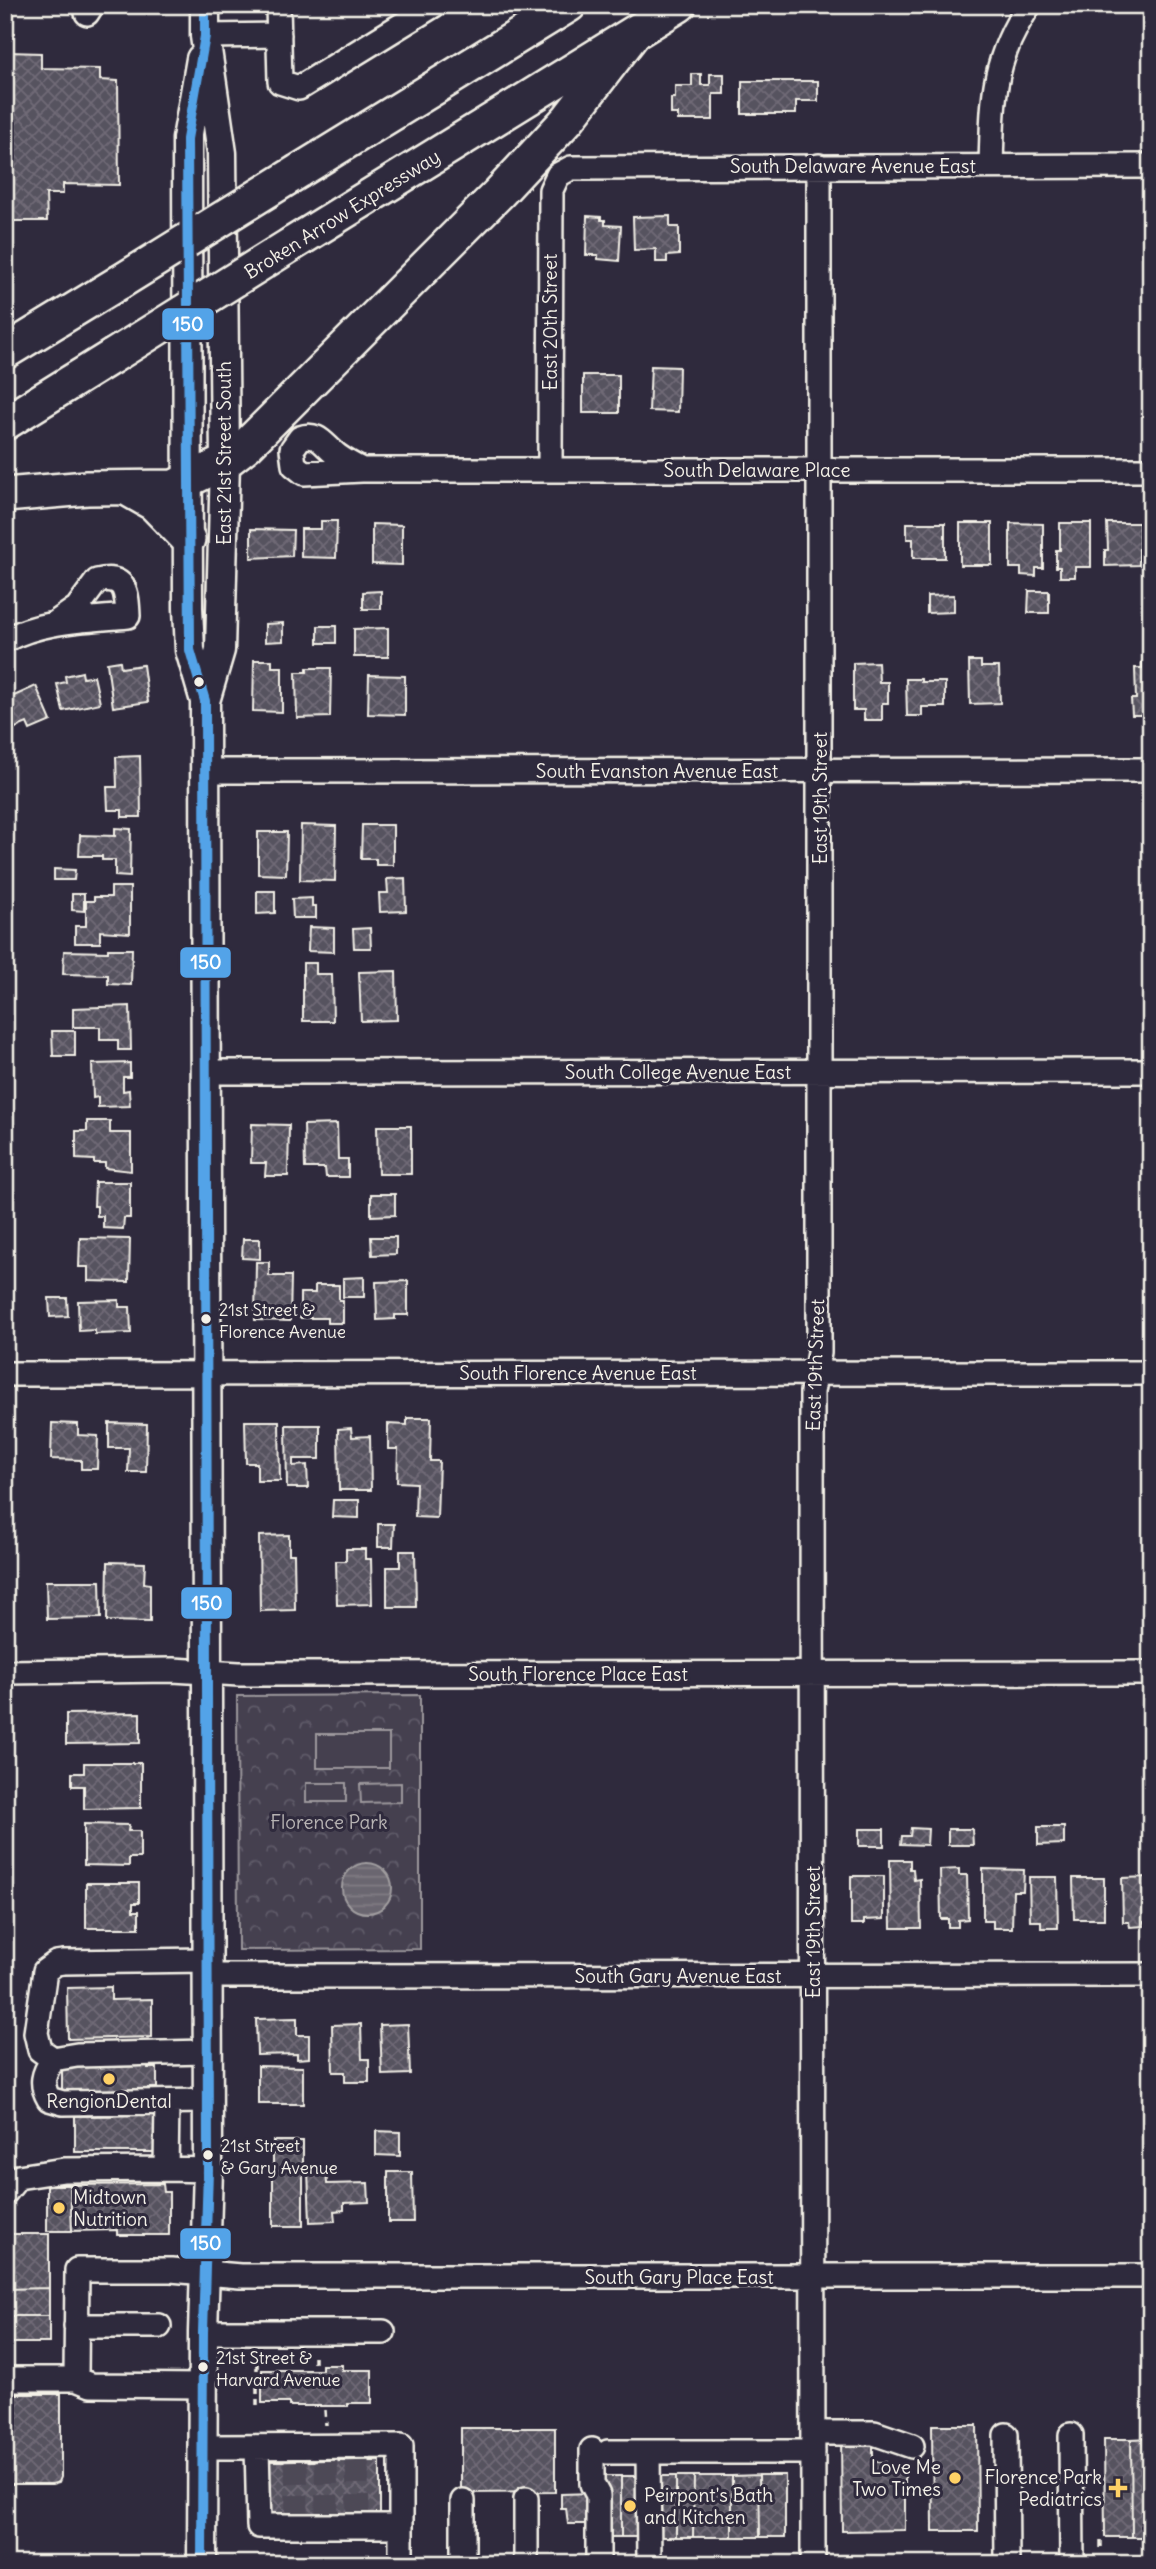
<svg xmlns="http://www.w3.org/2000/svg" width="1156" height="2569" viewBox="0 0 1156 2569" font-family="Delius,sans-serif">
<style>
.park{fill:url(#park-crowns);stroke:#9c989c;stroke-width:2}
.garden{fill:#454050;stroke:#9c989c;stroke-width:2}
.water{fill:url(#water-rules);stroke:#a19ea0;stroke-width:2}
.building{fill:url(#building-cross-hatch);stroke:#f4f1e8;stroke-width:2}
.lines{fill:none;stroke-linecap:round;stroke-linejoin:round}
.minor-tunnel{stroke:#4d4857;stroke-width:23;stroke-dasharray:23 11;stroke-linecap:butt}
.minor-casing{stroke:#f4f1e8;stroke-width:28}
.major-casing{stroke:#f4f1e8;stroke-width:33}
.highway-casing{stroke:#f4f1e8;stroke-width:38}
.path{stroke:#f4f1e8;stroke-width:3.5;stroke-dasharray:7 5;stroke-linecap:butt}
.minor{stroke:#2f2a3d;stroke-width:23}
.major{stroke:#2f2a3d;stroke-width:28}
.highway{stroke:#2f2a3d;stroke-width:33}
.highway-bridge-casing{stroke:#f4f1e8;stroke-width:38;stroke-linecap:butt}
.highway-bridge{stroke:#2f2a3d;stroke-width:33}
.bus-1-casing{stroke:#2f2a3d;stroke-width:16}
.bus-1{stroke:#53a3e8;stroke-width:10}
.bus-dot{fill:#f4f1e8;stroke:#2f2a3d;stroke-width:2.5}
.poi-dot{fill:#ffd166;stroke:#2f2a3d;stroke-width:2.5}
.labels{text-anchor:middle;stroke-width:6;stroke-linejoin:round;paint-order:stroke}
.bus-label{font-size:17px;fill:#f4f1e8;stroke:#2f2a3d;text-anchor:start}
.street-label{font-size:19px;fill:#f4f1e8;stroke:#2f2a3d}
.park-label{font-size:19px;fill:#b7b3b3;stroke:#2f2a3d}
.poi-label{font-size:19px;fill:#f4f1e8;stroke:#2f2a3d;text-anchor:start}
.line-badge{stroke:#2f2a3d;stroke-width:2.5}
.badge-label{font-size:19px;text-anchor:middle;font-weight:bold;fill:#fff}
</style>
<defs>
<pattern id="park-crowns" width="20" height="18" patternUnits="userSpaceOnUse" patternTransform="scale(1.75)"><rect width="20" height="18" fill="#454050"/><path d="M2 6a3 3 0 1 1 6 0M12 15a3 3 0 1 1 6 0" fill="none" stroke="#605c69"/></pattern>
<pattern id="water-rules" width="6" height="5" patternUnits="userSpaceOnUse" patternTransform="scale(1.75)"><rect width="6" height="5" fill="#6a6670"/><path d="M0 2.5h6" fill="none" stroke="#807c84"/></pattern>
<pattern id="building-cross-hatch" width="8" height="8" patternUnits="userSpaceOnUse" patternTransform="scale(1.75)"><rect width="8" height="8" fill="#56525f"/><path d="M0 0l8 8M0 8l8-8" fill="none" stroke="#6f6b76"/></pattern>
</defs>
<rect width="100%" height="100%" fill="#2f2a3d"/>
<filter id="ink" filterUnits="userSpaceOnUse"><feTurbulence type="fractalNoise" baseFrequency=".0143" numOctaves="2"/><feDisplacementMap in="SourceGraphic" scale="14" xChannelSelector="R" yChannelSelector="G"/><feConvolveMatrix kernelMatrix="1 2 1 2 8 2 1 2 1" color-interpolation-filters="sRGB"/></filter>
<g filter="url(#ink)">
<path class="park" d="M420,1695V1949L238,1950L237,1696Z"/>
<path class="garden" d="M317,1734H389V1768H317Z
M306,1783H346V1802H306Z
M401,1783V1802L361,1803L360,1784Z"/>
<path class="water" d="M342 1888a25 25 0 1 1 50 0a25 25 0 1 1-50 0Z"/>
<path class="building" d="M103,5H132V10H103Z
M8,52L41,53V68L100,69V80L118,81L119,185L63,184V194H46L47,221H5V81H8Z
M692,74H701V85H710V74H724V94H713V120H678V114H671V98H675V86H692Z
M742,81H818V101H796V114H742Z
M587,216L601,217V220H605V225L621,226L619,261L598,259V255H586Z
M670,216V227H679V255L667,256V262H656V249L634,250L633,217Z
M651,366L679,367L678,412L649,411Z
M583,375H619V413H583Z
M321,521H337L336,558L301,557V529H321Z
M907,523H945V558H913V539H907Z
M960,523H992V565H960Z
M1010,523L1043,524V568H1036V576L1021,575V568H1010Z
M1060,523H1091V567H1075V577H1060V567H1056V550H1060Z
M1107,523H1139V565L1105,566V550H1108Z
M372,524L402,525V565L372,564Z
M251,529L293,530L292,556L251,558Z
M381,591V609H363V592Z
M1029,591H1049V613H1028Z
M954,595V612L927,613V596Z
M283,623V641L265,642V624Z
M318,626H336V643H318Z
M388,628V657H354V629Z
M1148,656H1151V715H1132L1131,699H1136L1135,668H1142V662H1148Z
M254,660H272V667H282V712L253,711Z
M120,661L121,668L143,665L148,702L113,707L107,663Z
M969,661H981V667H999L1000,703L970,704Z
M878,662L879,682H888V703H882V720H864V710H853V663Z
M307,668H331L330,717L297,718L296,672H307Z
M82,672L83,678L94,676L100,703L63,711L57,684L66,682L65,676Z
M369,675L405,676V715L368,714Z
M906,679H921V682H945V707H922V716H907Z
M36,686L51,721L30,730L27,723L11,730L5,717V700Z
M140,756L141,817H122V810H108L107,787H117L116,757Z
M301,825L336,826L335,881L300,880Z
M362,825H393V865H376V859H361Z
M115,828L131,829L130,877L115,876V860H102V856H79L80,835L115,836Z
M258,832H287L286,875L258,874Z
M54,869L75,870L74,880H54Z
M405,878L406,911L380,912L379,893H388L387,879Z
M111,887H130V933L100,931V943H75V926H86V901H94V897H111Z
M257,891H275V913L257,914Z
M72,894H84V911L72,910Z
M312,898V906H316V918H293L292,899Z
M309,927L334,928V952L308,951Z
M370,928L371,948H354L353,929Z
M108,949H132L131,985L108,984V975L63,974L64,951L108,952Z
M303,963H316V974H332L333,1021H303Z
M396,971L397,1020L361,1021L359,972Z
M130,1006L131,1050H118V1040H100V1027H73V1008Z
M52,1031H75V1056H53Z
M130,1063V1077H123V1091L129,1090L130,1106L98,1107V1097L93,1098L92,1064Z
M87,1121H110V1133H131V1171L105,1168V1163H94V1160L76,1159V1131H87Z
M252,1124L289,1125L288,1176H265L266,1163H251Z
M337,1124L338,1159H348V1177H326L325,1168H305L304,1125Z
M377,1126H411V1174H378Z
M95,1182H130V1218H124L123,1229L103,1228V1216H97V1206H94Z
M371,1194H395V1215L371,1216Z
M371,1237H396V1254L372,1255Z
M80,1238L130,1239L129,1282L88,1281V1267H79Z
M243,1239H260V1259L242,1258Z
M256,1262H269V1276H291L290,1321L255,1320Z
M364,1277V1297H343V1278Z
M408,1281V1315H395V1319L377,1320L376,1282Z
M315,1285H339V1300H343V1323H327V1318H300V1293H315Z
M49,1298H67L68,1316L50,1317Z
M119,1300V1307H130L131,1333L95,1334V1330L79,1331L78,1301Z
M407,1418H431L430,1461H439L437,1518L415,1517L416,1483L397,1482L398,1449H388V1424L407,1425Z
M245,1421H279L280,1481H257V1463H246Z
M52,1423L78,1424V1435L98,1436L97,1469H81V1460L51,1459Z
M109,1423L147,1424L146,1472H128L129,1448H109Z
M286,1425H320V1459H293V1466L307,1465L308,1488H287Z
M351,1428L352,1437L370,1436L371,1490H339L338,1429Z
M333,1500H359V1518L332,1517Z
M378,1524H394L393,1547H378Z
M289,1535V1554H294L295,1610L260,1611L259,1536Z
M346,1549H365V1559H371L372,1604L337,1605L336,1561H346Z
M400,1551H415L416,1607H387V1567H400Z
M108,1562L145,1563L144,1583L150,1584V1622L107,1621Z
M46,1581H100L101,1618L47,1619Z
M140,1713V1743L66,1744V1714Z
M84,1763H141V1808L84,1809V1786H72V1773H84Z
M84,1824L129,1825L128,1831H140V1858H129V1866L84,1865Z
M1038,1827H1064V1844L1038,1845Z
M911,1828L928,1829L927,1845L901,1844L902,1836H910Z
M859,1829H884V1846H859Z
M948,1829H972L973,1845H948Z
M890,1860H910V1869H913L914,1880L920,1879L921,1928H891Z
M959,1869V1875H967L968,1919L958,1920V1927H948V1919H941L940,1870Z
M983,1869L1024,1870L1023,1891H1013L1012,1928H993V1921H983Z
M851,1876H884V1919L864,1920V1924H851Z
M1029,1877H1057L1058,1928H1041V1921H1030Z
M1150,1877L1151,1922H1144V1926L1130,1927L1129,1922H1123L1122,1878Z
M1073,1878H1104V1919H1074Z
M86,1883H139V1903H133V1911H139V1928H86Z
M111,1987V2000L152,1999V2037L68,2039L67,1988Z
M297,2018V2035H309V2058L297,2059V2054L257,2055L256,2019Z
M361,2024L362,2059H369V2082H345V2072H333L332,2025Z
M408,2024L410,2074L382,2075L380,2025Z
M148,2064V2068H157V2088H148V2092L70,2093V2090H62V2069H70V2066Z
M258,2066L303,2067V2104H258Z
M161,2115V2152H75V2116Z
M376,2131L400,2132V2156L376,2155Z
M273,2141H303V2226H273Z
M326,2169L327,2184L368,2183L369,2202L344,2203V2210L334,2211L335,2221L310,2222L308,2170Z
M388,2172H412L413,2222H388Z
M163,2184L164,2192H169V2235H117V2230L72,2231L70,2185Z
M47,2185H70L72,2231H47Z
M5,2234H49V2288L5,2289Z
M49,2288V2316H5V2289Z
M5,2316H49V2343H5Z
M322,2365H342V2370H372V2403H348V2406H289V2403H262V2370H322Z
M5,2394H61V2477L59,2482L52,2484H5Z
M932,2425H977L978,2531H933Z
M461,2428H555V2492L461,2493Z
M1151,2438V2537H1132L1131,2439Z
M841,2439H873V2462H886V2469H905V2530L842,2531Z
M1104,2439H1131L1132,2537H1105Z
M264,2461H380V2514L264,2515Z
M759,2475L760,2537H732V2476Z
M759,2475H785V2537H760Z
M603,2476H621V2537H603Z
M621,2476H639V2537H621Z
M658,2476H676V2537H658Z
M676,2476H694L693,2537H676Z
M694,2476H732V2537H693Z
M593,2493L590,2524H568L566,2508H561V2494Z"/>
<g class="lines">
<path class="minor-tunnel" d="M296,2461L297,2514
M326,2461L327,2514
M357,2461L358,2514"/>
<defs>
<path id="minor" d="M278,5L280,82L299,88L434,5
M87,13L92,5
M205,36L279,35
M991,166C993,101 991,62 1029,5
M362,470C354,466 345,461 338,456C324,446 319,431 300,438L292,449L294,465L304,473L362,470H1151
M550,470L551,190L558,175L571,168L1151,166
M5,640C43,620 87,620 128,616C127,593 126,574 97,581L77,608L54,624
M205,771L1151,770
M205,1072L1151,1071
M5,1374L1151,1373
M5,1672L173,1670L239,1674L1151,1673
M206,1976L1151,1975
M206,2052L77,2055L53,2059C43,2074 40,2084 49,2099L63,2103L208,2101
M53,2059L40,2050L36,2033L45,1971L56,1963L63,1962L206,1960
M167,2102L166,2169L208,2170
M5,2193L18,2177L64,2170L166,2169
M76,2326H159
M203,2332H383
M5,2379H76L91,2385L203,2386
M76,2379L77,2270H171L240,2276H1151
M813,2433H874L912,2446
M1006,2435L1007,2564
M1071,2435L1072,2564
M204,2447L401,2446V2564
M257,2447L259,2526H401
M592,2450V2484L598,2495V2564
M608,2452H813
M648,2452L649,2564
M526,2499V2564
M463,2501V2564
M813,2564L812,1392L819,1353V166"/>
<path id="major" d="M201,59L187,139L188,608L190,650L205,701
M202,2564L203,2332L208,2170L205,701L220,650L225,462L222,153L205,36V5"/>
<path id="highway" d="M299,171L569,5
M292,244L679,5
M5,352L120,282
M5,423L113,356
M126,488L154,504L188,539
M5,495L87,488L174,487L225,462L247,445L499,193L568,119L634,33"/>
</defs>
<use href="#minor" class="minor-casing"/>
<use href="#major" class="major-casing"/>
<use href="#highway" class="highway-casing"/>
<path class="path" d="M257,2363V2411
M314,2363V2351
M325,2410L326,2425
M1101,2541V2548"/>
<use href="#minor" class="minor"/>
<use href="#major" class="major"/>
<use href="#highway" class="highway"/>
<defs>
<path id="highway-bridge" d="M120,282L299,171
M113,356L292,244"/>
</defs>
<use href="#highway-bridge" class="highway-bridge-casing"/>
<use href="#highway-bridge" class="highway-bridge"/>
<defs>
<path id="bus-1" d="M202,2564L203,2332L208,2170L205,701L190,650L187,139L205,36V5"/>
</defs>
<use href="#bus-1" class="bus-1-casing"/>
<use href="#bus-1" class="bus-1"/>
</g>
</g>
<g class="bus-dot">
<circle cx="199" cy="682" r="6"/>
<circle cx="206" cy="1319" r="6"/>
<circle cx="208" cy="2155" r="6"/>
<circle cx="203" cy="2367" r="6"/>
</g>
<g class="poi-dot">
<circle cx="109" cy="2079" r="7"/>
<circle cx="59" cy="2208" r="7"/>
<circle cx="955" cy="2478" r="7"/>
<path d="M1114.5 2477.5h7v7h7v7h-7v7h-7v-7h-7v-7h7z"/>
<circle cx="630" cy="2506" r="7"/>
</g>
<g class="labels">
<g class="bus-label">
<text x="219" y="1316">21st Street &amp;<tspan x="219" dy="22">Florence Avenue</tspan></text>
<text x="221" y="2152">21st Street<tspan x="221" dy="22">&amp; Gary Avenue</tspan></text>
<text x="216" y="2364">21st Street &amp;<tspan x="216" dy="22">Harvard Avenue</tspan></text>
</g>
<g class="street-label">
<text x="853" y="173">South Delaware Avenue East</text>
<text transform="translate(342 214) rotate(-32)" y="7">Broken Arrow Expressway</text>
<text transform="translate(550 322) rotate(-90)" y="7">East 20th Street</text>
<text transform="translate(224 453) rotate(-90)" y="7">East 21st Street South</text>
<text x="757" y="477">South Delaware Place</text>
<text x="657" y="778">South Evanston Avenue East</text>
<text transform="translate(820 798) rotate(-90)" y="7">East 19th Street</text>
<text x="678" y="1079">South College Avenue East</text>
<text transform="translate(815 1365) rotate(-88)" y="7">East 19th Street</text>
<text x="578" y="1380">South Florence Avenue East</text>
<text x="578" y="1681">South Florence Place East</text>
<text transform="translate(813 1932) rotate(-90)" y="7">East 19th Street</text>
<text x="678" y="1983">South Gary Avenue East</text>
<text x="679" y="2284">South Gary Place East</text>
</g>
<g class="park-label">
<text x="329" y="1829">Florence Park</text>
</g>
<g class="poi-label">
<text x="109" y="2108" text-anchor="middle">RengionDental</text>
<text x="73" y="2204">Midtown<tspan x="73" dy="22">Nutrition</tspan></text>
<text x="941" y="2474" text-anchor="end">Love Me<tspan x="941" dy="22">Two Times</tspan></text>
<text x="1102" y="2484" text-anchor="end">Florence Park<tspan x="1102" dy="22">Pediatrics</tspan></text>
<text x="644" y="2502">Peirpont's Bath<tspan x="644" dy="22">and Kitchen</tspan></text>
</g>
</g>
<g class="line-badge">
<rect x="161" y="307" width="54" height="34" rx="7" fill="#53a3e8"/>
<rect x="179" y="946" width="53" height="33" rx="7" fill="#53a3e8"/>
<rect x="180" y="1586" width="53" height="34" rx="7" fill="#53a3e8"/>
<rect x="179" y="2227" width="53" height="33" rx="7" fill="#53a3e8"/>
</g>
<g class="badge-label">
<text x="188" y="331">150</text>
<text x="206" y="969">150</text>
<text x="207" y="1610">150</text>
<text x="206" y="2250">150</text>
</g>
<rect width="1156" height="2569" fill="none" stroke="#2f2a3d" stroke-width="28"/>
<rect x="14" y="14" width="1128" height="2541" fill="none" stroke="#f4f1e8" stroke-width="2.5" filter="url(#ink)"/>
</svg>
